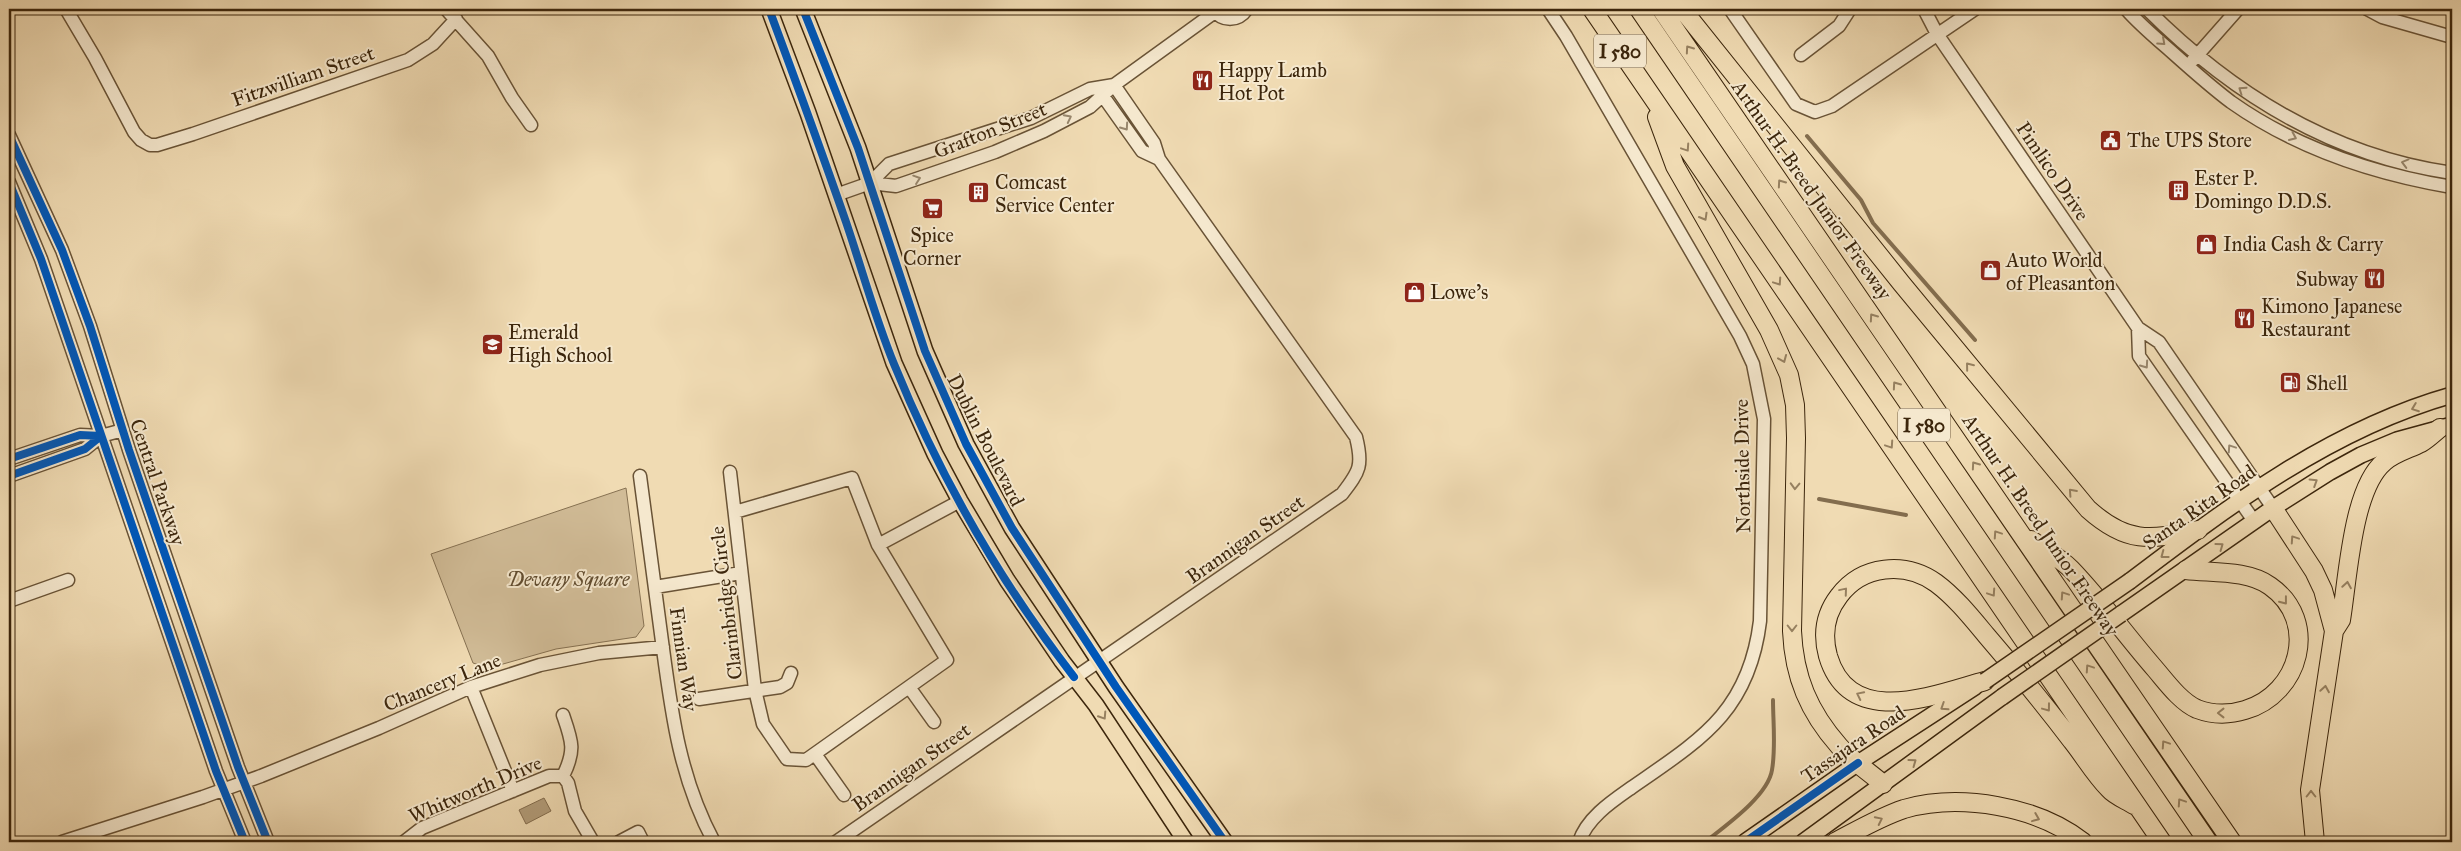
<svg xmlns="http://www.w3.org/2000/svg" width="2461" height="851" viewBox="0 0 2461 851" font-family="'IM FELL Great Primer',serif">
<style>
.green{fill:#d1bc97;stroke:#867152}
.water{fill:#b39d7a;stroke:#836d4e}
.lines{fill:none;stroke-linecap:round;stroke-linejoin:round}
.stream{stroke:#836d4e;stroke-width:4}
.minor-casing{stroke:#695336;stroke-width:15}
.major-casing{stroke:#3c260c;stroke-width:18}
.highway-casing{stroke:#3c260c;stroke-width:20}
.minor{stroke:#f5e8ce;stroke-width:12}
.major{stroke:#f0dbb3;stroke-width:15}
.highway{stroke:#f0dbb3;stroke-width:18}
.major-bridge-casing{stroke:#3c260c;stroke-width:18;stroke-linecap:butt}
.major-bridge{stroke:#f0dbb3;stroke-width:15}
.cycleway-casing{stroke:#f5e8ce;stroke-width:11}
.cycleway{stroke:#0057b8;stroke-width:8}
.oneway{stroke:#98876d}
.oneway2{stroke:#968060}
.labels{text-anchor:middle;stroke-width:4;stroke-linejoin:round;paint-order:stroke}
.shield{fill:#f5e8ce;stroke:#746046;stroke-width:1}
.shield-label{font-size:19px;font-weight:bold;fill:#3c260c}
.poi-label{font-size:20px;fill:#3c260c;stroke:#f5e8ce;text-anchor:start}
.street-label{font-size:20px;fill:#3c260c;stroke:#f5e8ce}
.park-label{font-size:20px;font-style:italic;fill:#614c2f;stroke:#f5e8ce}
</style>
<rect width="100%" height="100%" fill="#f0dbb3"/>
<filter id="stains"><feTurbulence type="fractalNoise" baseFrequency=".004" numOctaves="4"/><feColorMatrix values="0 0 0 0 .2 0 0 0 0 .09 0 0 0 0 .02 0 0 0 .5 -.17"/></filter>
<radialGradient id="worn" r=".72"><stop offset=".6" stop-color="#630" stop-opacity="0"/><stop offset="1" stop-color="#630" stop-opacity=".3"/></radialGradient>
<path class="green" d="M626,488L644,626L636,637L556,649L489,668L473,663L431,554Z"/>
<path class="water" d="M544,798L551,811L526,824L519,810Z"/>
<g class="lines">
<path class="stream" d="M1807,136L1861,200L1873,223L1975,340
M1819,499L1906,515
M1705,842C1725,826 1768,796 1772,770C1776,747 1773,722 1773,700"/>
<defs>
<path id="minor" d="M66,9L95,58L134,132L141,140L150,145H157L193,134L408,60L433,44L456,19
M446,9L488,56L512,98L531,125
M1213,9C1222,22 1238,22 1247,9
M1548,9L1566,36L1740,336L1753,364L1764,419L1760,621C1749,712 1700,740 1631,788C1611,802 1587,818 1579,842
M1730,9L1796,104L1815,112L1832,106L1975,9
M1924,9L1937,34L2138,328L2159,342L2273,508
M2126,9C2140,25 2157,39 2173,53C2192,70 2211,87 2231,102C2296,148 2375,174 2452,187
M2147,9C2232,94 2332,156 2452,173
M2367,9L2382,17L2452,37
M1801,55L1839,26L1850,9
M2193,60L2238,9
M1098,89L1142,151L1159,159
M9,135L62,250L90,326L129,450L238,767L268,842
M9,182L41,259L216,771L245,842
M870,183L889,164L1031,118L1090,89L1114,85
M836,195L870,183L896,186L995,152L1044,131L1090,107L1114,85L1215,12
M2138,328L2139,356L2254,521
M9,459L80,435L101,436L123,430
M730,472L755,690L763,724L787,759L806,760L947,660L878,545L852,478L735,512
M9,476L85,449L101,436
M640,476C647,528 654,581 661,634C671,708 678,775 714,842
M878,545L960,501
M655,587L741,573
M9,601L68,580
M471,687L513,791
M909,687L934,722
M699,699L780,687L787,683L791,673
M563,715C572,741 576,750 563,776
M815,754L844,795
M62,842L203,797L261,776L379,728L471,687L540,665L599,653L663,647
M404,842L422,828L549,776H563L568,783L575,811L593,842
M619,842L638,832L643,842
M836,842L1342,494C1360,471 1363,465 1356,437L1159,159L1154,143L1114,85"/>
<path id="major" d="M769,9L808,113L894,363L935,454L960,501L1007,580L1062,661L1096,705L1186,842
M803,9L858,148L925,351L966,444L1012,528L1116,687L1225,842
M2130,581C2229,506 2331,429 2452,395
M2121,614L2273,508L2330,472L2361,455L2397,440L2452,425
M1745,842L1858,763L1975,687
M1803,842L2002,697"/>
<path id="highway" d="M1592,9L2162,842
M1639,9L2208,842
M1661,9L2232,842
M1682,9L1902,284L2088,509C2127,544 2149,540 2198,530
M1657,117L1675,166L1769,330L1789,375L1795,405L1796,438L1792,631C1794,677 1809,712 1839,746C1851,760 1869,772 1883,784
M2273,508L2314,571L2323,590L2334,631L2310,790L2315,842
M2031,540C2044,549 2060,558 2071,569C2101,600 2127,637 2156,670C2167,683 2181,702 2197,709C2213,715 2229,715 2245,710C2300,694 2320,621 2270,586C2248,570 2212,573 2186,570
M2334,631L2341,620C2348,578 2352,489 2384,462C2394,453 2409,449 2421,443C2428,439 2434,433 2440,428
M1985,681C1934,695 1850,730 1828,656C1822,634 1825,614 1839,596C1862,565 1905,561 1936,583C1955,597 1971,617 1986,635C2016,670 2044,704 2072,741C2084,756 2095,775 2109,789C2115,796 2126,800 2134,805
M1835,842C1858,830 1880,817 1904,809C1960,793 2037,806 2083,842"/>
</defs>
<use href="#minor" class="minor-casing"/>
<use href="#major" class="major-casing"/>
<use href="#highway" class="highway-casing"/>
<use href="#minor" class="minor"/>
<use href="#major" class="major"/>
<use href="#highway" class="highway"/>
<defs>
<path id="major-bridge" d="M1985,681L2130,581
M2002,697L2121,614"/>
</defs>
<use href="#major-bridge" class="major-bridge-casing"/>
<use href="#major-bridge" class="major-bridge"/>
<defs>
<path id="cycleway" d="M769,9C795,79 821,150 846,222C862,269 875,318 894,364C939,475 1001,583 1074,677
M803,9L858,148L925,351L966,444L1012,528L1116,687L1225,842
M9,135L62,250L90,326L129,450L238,767L268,842
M9,182L41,259L216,771L245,842
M9,459L80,435L101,436
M9,476L85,449L101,436
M1745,842L1858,763"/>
</defs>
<use href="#cycleway" class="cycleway-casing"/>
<use href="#cycleway" class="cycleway"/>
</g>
<defs><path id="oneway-chevron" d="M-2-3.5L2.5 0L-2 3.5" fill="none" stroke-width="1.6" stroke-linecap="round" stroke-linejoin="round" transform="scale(1.25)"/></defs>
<g class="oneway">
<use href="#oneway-chevron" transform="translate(2162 42) rotate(42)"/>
<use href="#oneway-chevron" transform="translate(2242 90) rotate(-145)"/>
<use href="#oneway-chevron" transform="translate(1068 118) rotate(-27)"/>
<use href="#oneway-chevron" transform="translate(1125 127) rotate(55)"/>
<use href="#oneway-chevron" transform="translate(2293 137) rotate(24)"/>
<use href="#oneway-chevron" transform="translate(2405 163) rotate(-165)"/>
<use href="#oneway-chevron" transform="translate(917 179) rotate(-19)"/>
<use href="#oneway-chevron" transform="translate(2145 365) rotate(55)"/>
<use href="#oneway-chevron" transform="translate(2231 448) rotate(-124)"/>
</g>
<g class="oneway2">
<use href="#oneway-chevron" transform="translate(1689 49) rotate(-125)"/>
<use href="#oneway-chevron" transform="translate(1686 148) rotate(56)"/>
<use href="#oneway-chevron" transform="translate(1781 183) rotate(-125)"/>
<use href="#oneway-chevron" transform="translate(1704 217) rotate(60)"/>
<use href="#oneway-chevron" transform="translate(1778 282) rotate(56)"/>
<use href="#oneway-chevron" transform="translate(1873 317) rotate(-125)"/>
<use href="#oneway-chevron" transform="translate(1783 359) rotate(67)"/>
<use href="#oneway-chevron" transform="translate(1969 366) rotate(-129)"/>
<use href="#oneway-chevron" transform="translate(1896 385) rotate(-125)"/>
<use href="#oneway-chevron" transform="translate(2415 408) rotate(159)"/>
<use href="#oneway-chevron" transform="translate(1890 445) rotate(56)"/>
<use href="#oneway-chevron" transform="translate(1975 465) rotate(-125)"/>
<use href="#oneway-chevron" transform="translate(2314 482) rotate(-32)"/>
<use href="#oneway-chevron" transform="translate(1795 486) rotate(92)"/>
<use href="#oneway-chevron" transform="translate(2072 492) rotate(-132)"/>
<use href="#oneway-chevron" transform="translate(1997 534) rotate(-124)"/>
<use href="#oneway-chevron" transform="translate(2294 539) rotate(-124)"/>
<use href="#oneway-chevron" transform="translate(2220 546) rotate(-36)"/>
<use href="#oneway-chevron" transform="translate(2164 555) rotate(143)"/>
<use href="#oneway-chevron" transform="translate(2347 585) rotate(-81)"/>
<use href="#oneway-chevron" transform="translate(1844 591) rotate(-50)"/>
<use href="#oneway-chevron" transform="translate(1992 593) rotate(56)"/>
<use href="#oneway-chevron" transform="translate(2064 595) rotate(-124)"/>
<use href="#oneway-chevron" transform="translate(2284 601) rotate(52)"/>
<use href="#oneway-chevron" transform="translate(1792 628) rotate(90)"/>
<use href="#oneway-chevron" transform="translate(2089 668) rotate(-124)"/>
<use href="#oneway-chevron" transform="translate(2325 689) rotate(-81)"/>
<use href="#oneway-chevron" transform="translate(1860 695) rotate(-154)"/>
<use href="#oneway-chevron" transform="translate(1944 707) rotate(147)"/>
<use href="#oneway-chevron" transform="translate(2047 708) rotate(53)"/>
<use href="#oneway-chevron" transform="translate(2221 713) rotate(-180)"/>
<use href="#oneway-chevron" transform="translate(1103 716) rotate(57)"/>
<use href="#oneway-chevron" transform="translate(2165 744) rotate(-124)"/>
<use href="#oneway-chevron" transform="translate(1913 762) rotate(-36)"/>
<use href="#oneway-chevron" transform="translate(2311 794) rotate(-90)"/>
<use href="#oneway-chevron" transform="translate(2181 802) rotate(-124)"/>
<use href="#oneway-chevron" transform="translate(2036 818) rotate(22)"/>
<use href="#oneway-chevron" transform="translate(1879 820) rotate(-26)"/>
</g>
<defs>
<symbol id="restaurant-square" viewBox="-11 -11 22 22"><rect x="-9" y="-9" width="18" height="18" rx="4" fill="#8f2418" stroke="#f5e8ce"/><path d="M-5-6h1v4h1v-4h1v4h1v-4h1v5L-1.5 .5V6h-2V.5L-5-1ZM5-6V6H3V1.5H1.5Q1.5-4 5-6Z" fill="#fff"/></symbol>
<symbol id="civic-square" viewBox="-11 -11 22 22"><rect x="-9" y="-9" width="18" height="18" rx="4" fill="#8f2418" stroke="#f5e8ce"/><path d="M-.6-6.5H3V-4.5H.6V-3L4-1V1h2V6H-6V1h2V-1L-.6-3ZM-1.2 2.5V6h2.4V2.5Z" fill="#fff"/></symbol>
<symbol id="building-square" viewBox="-11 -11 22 22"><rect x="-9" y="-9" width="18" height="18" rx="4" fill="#8f2418" stroke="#f5e8ce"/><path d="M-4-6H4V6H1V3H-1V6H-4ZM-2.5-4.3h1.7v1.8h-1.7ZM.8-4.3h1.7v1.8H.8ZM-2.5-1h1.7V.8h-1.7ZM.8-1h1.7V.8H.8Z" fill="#fff"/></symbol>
<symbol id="supermarket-square" viewBox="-11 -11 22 22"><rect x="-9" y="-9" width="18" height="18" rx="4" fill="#8f2418" stroke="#f5e8ce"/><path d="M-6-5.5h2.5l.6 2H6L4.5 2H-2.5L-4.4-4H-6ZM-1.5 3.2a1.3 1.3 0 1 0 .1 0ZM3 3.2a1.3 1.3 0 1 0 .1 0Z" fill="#fff"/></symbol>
<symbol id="shop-square" viewBox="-11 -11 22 22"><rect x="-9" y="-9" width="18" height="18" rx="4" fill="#8f2418" stroke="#f5e8ce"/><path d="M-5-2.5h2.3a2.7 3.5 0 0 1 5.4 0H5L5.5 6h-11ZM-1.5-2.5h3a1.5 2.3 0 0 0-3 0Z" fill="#fff"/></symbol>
<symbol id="school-square" viewBox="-11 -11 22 22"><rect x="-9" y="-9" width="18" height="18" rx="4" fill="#8f2418" stroke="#f5e8ce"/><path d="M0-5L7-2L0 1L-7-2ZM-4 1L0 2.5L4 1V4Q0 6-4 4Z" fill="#fff"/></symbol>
<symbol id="fuel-square" viewBox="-11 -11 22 22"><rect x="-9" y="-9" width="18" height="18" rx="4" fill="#8f2418" stroke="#f5e8ce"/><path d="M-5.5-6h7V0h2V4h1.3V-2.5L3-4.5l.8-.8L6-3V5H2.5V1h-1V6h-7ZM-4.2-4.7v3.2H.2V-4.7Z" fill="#fff"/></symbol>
</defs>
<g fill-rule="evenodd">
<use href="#restaurant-square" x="1190" y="68" width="25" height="25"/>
<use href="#civic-square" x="2098" y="128" width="25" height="25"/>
<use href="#building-square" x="2166" y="178" width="25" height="25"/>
<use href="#building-square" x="966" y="180" width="25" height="25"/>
<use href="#supermarket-square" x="920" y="196" width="25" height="25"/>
<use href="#shop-square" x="2194" y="232" width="25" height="25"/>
<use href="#shop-square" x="1978" y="258" width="25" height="25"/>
<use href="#restaurant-square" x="2362" y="266" width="25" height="25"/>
<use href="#shop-square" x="1402" y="280" width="25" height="25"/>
<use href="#restaurant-square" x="2232" y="306" width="25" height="25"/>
<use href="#school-square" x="480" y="332" width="25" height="25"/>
<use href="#fuel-square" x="2278" y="370" width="25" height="25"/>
</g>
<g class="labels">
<g class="shield">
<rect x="1594" y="34.5" width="52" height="33" rx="4"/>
<rect x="1898" y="408.5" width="52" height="33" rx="4"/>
</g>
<g class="shield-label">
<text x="1620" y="58">I 580</text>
<text x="1924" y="432">I 580</text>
</g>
<g class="poi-label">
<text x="1218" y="77">Happy Lamb<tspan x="1218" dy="23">Hot Pot</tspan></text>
<text x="2127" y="147">The UPS Store</text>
<text x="2194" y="185">Ester P.<tspan x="2194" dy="23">Domingo D.D.S.</tspan></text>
<text x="995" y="189">Comcast<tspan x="995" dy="23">Service Center</tspan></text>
<text x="932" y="242" text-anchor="middle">Spice<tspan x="932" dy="23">Corner</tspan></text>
<text x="2223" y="251">India Cash &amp; Carry</text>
<text x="2006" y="267">Auto World<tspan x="2006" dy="23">of Pleasanton</tspan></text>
<text x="2358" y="286" text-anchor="end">Subway</text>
<text x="1430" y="299">Lowe's</text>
<text x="2261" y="313">Kimono Japanese<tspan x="2261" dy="23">Restaurant</tspan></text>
<text x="508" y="339">Emerald<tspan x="508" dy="23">High School</tspan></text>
<text x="2306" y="390">Shell</text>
</g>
<g class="street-label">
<text transform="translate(303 76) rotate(-19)" y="7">Fitzwilliam Street</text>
<text transform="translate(990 130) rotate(-22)" y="7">Grafton Street</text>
<text transform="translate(2053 171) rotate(56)" y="7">Pimlico Drive</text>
<text transform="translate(1812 190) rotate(55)" y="7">Arthur H. Breed Junior Freeway</text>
<text transform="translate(986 440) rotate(63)" y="7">Dublin Boulevard</text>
<text transform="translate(1742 466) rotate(-91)" y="7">Northside Drive</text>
<text transform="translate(158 482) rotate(71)" y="7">Central Parkway</text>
<text transform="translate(2199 507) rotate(-35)" y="7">Santa Rita Road</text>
<text transform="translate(2041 525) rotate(56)" y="7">Arthur H. Breed Junior Freeway</text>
<text transform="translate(1245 539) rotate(-35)" y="7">Brannigan Street</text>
<text transform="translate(726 603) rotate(-97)" y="7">Clarinbridge Circle</text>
<text transform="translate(684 659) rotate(82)" y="7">Finnian Way</text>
<text transform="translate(442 682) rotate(-22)" y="7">Chancery Lane</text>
<text transform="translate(1853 744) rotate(-34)" y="7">Tassajara Road</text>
<text transform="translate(911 767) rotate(-35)" y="7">Brannigan Street</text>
<text transform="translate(475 789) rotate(-23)" y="7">Whitworth Drive</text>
</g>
<g class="park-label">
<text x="568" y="586">Devany Square</text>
</g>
</g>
<rect width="2461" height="851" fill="none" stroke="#f0dbb3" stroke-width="30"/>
<rect x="10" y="10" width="2441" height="831" fill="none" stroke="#3c260c" stroke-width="2.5"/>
<rect x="15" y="15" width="2431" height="821" fill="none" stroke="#3c260c"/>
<rect width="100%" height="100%" filter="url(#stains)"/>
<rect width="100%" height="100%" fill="url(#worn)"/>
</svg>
